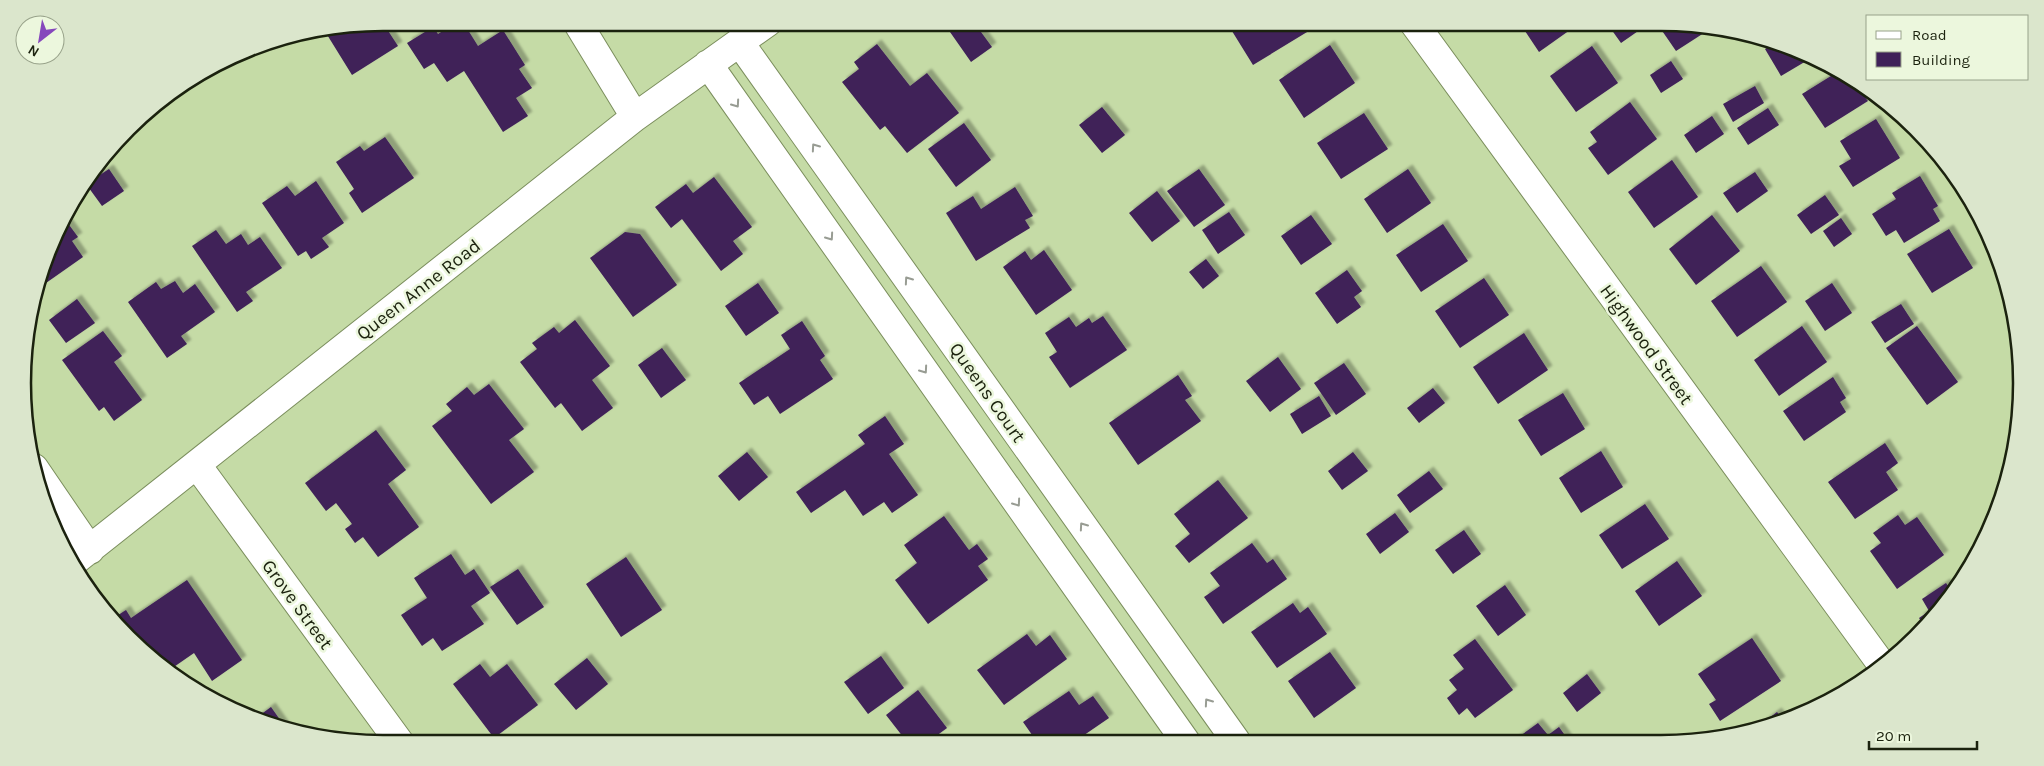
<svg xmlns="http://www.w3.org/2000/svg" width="2044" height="766" viewBox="0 0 2044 766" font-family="Karla,sans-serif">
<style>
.building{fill:#3f2159;filter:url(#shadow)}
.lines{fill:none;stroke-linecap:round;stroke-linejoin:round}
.minor-casing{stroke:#7b8e5d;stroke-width:30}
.minor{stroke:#fff;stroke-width:28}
.oneway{stroke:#989c93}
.labels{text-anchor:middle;stroke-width:5;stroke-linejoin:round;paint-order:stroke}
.street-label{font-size:19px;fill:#1b220e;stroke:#ecf7dd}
.rim{fill:none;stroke:#1b220e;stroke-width:2.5}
</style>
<defs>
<filter id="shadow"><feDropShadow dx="4.5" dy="-4.5" stdDeviation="1" flood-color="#0004"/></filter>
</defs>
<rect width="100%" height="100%" fill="#c5dba6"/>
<path class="building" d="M457,22H463L478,46L503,30L525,65L519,69L532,88L516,98L528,116L503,132L464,71L447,82L434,63L424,69L407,43L433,27L438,34Z
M943,22H994L981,32L992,47L971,62Z
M1308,22L1312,29L1253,65L1227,23Z
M1519,22H1576L1577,25L1539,52Z
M1606,22H1651L1621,43Z
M1656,22L1705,28L1707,31L1676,51Z
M383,23L398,46L352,75L326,33Z
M1775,43L1779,44L1813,57L1781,76L1765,49Z
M877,44L910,86L927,73L959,113L907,153L885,126L880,130L842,82L859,69L854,62Z
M1330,45L1355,83L1304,118L1279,80Z
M1592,46L1618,83L1576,112L1550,76Z
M1671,61L1683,79L1661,93L1650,75Z
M1839,71L1871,91L1864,96L1868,101L1825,128L1802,94Z
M1755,86L1764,103L1733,122L1723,104Z
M1630,102L1657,139L1608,175L1588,148L1597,142L1590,132Z
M1102,107L1125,135L1102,153L1079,125Z
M1768,108L1779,125L1748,145L1737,128Z
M1364,113L1388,149L1341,179L1317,143Z
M1712,116L1724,134L1696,153L1684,135Z
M1876,119L1900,158L1853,187L1839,166L1851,159L1840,141Z
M964,123L991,160L956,187L928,149Z
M385,137L414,178L362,213L349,193L354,189L336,162L360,146L364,151Z
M1672,160L1698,197L1654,228L1628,192Z
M109,169L124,191L102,206L86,184Z
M1199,169L1225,205L1194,227L1167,191Z
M1408,169L1431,203L1387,233L1364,199Z
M1755,172L1768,191L1737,213L1723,193Z
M1920,176L1938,206L1933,209L1940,221L1904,243L1896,230L1886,236L1872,214L1896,199L1892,193Z
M714,177L752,227L733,241L743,254L721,271L682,219L671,228L655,207L686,184L693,193Z
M316,181L344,223L322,238L329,247L311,259L306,251L298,256L262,203L287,186L295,196Z
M1015,187L1033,216L1025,220L1030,228L976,261L946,213L973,196L981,209Z
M1157,191L1180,221L1152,242L1129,213Z
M1825,195L1839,215L1811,234L1797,215Z
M1229,212L1245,235L1218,254L1202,230Z
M1311,215L1332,244L1301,265L1281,236Z
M1712,215L1740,251L1696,285L1669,249Z
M64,218L78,237L72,241L83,257L46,283L40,275L42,267Z
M1841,218L1852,234L1834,247L1823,231Z
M1443,224L1468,261L1421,292L1396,255Z
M1949,229L1973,268L1932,293L1907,254Z
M216,230L226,244L241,234L248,245L260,237L282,268L246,292L253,301L237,312L192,246Z
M625,232L640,234L677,285L633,317L590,258Z
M1044,250L1072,290L1036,315L1003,267L1025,251L1031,260Z
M1206,259L1219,276L1203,289L1189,272Z
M1761,266L1787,302L1737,337L1711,301Z
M1347,270L1362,291L1354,297L1361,307L1337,324L1315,293Z
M1484,278L1509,315L1460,348L1435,311Z
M175,281L183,293L195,284L215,312L181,336L187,344L167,358L128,302L156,282L161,289Z
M758,283L779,313L746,336L725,306Z
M1832,283L1852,313L1825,331L1805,301Z
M77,299L95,323L66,343L49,320Z
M1901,304L1914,324L1885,343L1871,322Z
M1103,316L1127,350L1070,388L1049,357L1057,352L1045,333L1069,317L1076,327L1089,318L1092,323Z
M575,320L610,366L592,380L613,408L582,431L561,403L555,408L520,362L537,349L532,343L554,327L559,333Z
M802,321L825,356L820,360L833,379L780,414L768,396L754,405L739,383L790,349L781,335Z
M1802,326L1827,362L1779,396L1754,360Z
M1917,326L1958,382L1927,405L1886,348Z
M103,331L122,356L114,362L142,400L114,421L104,407L99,411L62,360Z
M1524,333L1548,370L1498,404L1473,367Z
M662,348L686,380L661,398L638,365Z
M1278,357L1301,389L1270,412L1246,381Z
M1344,363L1366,394L1336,415L1314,383Z
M1178,375L1192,396L1185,400L1201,421L1138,465L1109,423Z
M1833,377L1846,398L1840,402L1846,412L1804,441L1783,411Z
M489,384L524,429L509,440L534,472L491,504L432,426L452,411L446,404L467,387L474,395Z
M1433,388L1445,403L1419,423L1407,408Z
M1563,393L1585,429L1541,456L1518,420Z
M1319,396L1331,416L1302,434L1290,414Z
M885,416L904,444L889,454L918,495L892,513L884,502L863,516L845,490L811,513L796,492L865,444L858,435Z
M376,430L406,470L388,484L419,527L378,557L363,537L355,543L345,529L352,524L336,503L326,511L305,483Z
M1885,443L1898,463L1886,472L1898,490L1855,519L1828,482Z
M1601,451L1623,487L1581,513L1559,478Z
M747,452L768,477L739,501L718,476Z
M1353,452L1368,471L1342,490L1328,471Z
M1429,471L1443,489L1410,513L1397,495Z
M1218,480L1248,518L1189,563L1175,546L1190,534L1174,514Z
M1645,504L1669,539L1622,569L1599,535Z
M1395,513L1409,532L1380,554L1366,534Z
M1898,515L1905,525L1917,517L1944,555L1897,589L1870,551L1881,543L1873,533Z
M944,516L969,550L977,544L988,559L978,566L988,580L928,624L895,580L917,563L904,545Z
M1464,530L1481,554L1453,574L1435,550Z
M1252,543L1267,563L1273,559L1287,579L1223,624L1204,597L1220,586L1210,573Z
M451,554L465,575L474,569L490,593L471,606L484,624L442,651L433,638L422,646L401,615L427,598L414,578Z
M626,557L662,610L621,637L586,584Z
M1677,561L1702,596L1659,626L1635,591Z
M518,569L544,607L517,625L490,587Z
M187,580L242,660L212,681L194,653L168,671L164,669L115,617L126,610L131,618Z
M1946,583L1953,593L1924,626L1919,618L1929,611L1922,599Z
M1505,585L1526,615L1498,636L1476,606Z
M1293,603L1300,613L1308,607L1327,634L1277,668L1251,632Z
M1027,634L1036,646L1050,635L1067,659L1004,705L977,670Z
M1752,638L1781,681L1720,721L1709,704L1716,700L1698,674Z
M1475,639L1513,690L1475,718L1467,708L1459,715L1447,698L1457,690L1449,680L1464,669L1453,655Z
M1330,652L1356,688L1314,718L1288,681Z
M881,656L904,688L868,714L844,682Z
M587,658L608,684L576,710L554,684Z
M480,664L490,677L507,664L538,705L494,738L453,684Z
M1587,674L1601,693L1577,712L1563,693Z
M918,690L947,728L928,742H907L886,715Z
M1069,691L1079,705L1093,696L1109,718L1074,742H1037L1023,722Z
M271,707L288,731L256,718Z
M1777,712L1782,718L1761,724Z
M1538,723L1548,735L1559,727L1569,741H1513Z"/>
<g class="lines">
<defs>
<path id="minor" d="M577,22L635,117
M1413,22L1882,665
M740,43L1236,741
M708,64L1186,742
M197,465L400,743
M34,468L90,550
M72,563L635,117L768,22"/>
</defs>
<use href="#minor" class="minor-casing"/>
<use href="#minor" class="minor"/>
</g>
<defs><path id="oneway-chevron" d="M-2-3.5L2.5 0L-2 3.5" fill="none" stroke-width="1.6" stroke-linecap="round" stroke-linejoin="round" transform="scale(1.25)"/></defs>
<g class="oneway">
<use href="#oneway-chevron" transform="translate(736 104) rotate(55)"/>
<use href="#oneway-chevron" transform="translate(815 147) rotate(-125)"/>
<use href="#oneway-chevron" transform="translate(830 237) rotate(55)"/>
<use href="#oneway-chevron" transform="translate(908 280) rotate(-125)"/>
<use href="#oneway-chevron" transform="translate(924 370) rotate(55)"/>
<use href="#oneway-chevron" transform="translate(1017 503) rotate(55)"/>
<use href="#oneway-chevron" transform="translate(1083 526) rotate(-125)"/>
<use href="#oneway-chevron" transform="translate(1208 702) rotate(-125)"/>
</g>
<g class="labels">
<g class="street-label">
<text transform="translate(418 289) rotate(-38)" y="7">Queen Anne Road</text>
<text transform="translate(1647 344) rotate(54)" y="7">Highwood Street</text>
<text transform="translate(988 392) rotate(55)" y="7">Queens Court</text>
<text transform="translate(298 604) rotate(54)" y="7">Grove Street</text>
</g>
</g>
<path d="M0 0H2044V766H0ZM383 31H1661A352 352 0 0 1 2013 383V383A352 352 0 0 1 1661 735H383A352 352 0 0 1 31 383V383A352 352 0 0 1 383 31Z" fill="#dbe6cc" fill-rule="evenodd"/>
<path class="rim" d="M383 31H1661A352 352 0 0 1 2013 383V383A352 352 0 0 1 1661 735H383A352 352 0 0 1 31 383V383A352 352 0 0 1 383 31Z"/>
<rect x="1866" y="15" width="162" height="65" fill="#ecf7dd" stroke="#98a28a"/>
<rect x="1876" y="31" width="25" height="8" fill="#ffffff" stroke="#98a28a"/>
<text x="1912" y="40" font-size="15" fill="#1b220e">Road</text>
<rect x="1876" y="52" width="25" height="15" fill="#3f2159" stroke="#98a28a"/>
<text x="1912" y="65" font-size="15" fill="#1b220e">Building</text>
<g transform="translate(40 40) rotate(211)"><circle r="24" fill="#ecf7dd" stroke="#98a28a"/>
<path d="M0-4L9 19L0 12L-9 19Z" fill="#8647bc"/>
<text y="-8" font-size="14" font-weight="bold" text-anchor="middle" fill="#1b220e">N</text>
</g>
<path d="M1869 741v8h108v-8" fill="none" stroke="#1b220e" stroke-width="2.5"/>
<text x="1876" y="741" font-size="15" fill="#1b220e" stroke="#ecf7dd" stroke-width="4" paint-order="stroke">20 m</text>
</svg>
